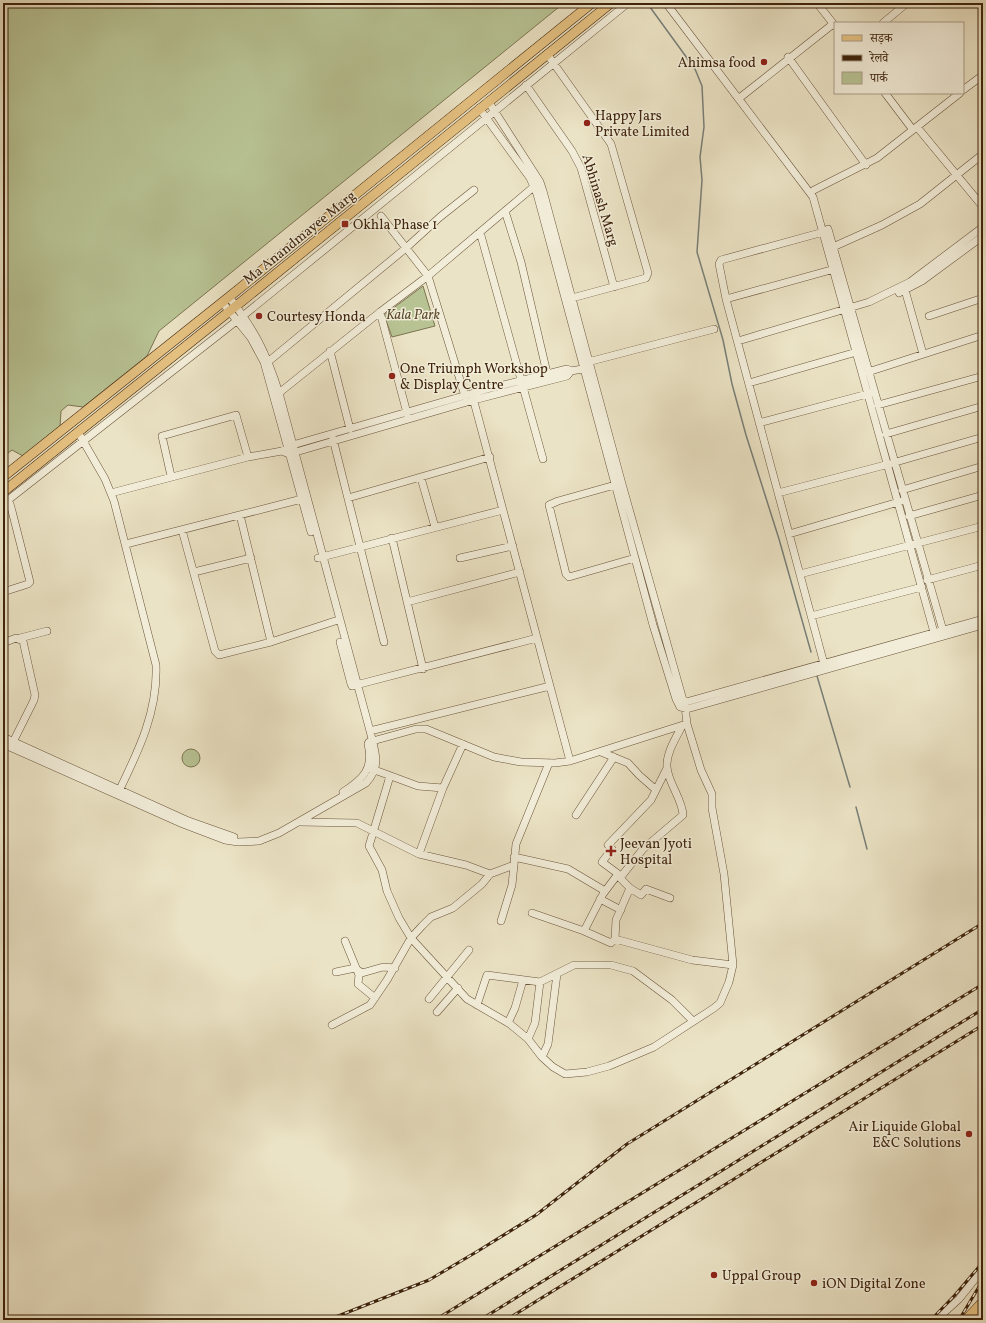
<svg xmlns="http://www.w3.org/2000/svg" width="986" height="1323" viewBox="0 0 986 1323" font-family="Vollkorn,'Noto Serif Devanagari',serif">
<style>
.green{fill:#b8c394;stroke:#7c7450}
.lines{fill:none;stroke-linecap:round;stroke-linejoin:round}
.stream{stroke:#787f78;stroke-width:1.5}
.minor-casing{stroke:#6a543a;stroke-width:8}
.major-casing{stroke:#3f240c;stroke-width:10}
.highway-casing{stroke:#3f240c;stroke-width:12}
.minor{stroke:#f2edd9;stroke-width:7}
.major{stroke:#e6c282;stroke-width:9}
.highway{stroke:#e6c282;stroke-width:11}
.rail-casing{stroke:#3f240c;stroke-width:3}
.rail{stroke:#f2edd9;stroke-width:1.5;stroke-dasharray:4.5;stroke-linecap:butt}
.poi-dot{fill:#8f2418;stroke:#f2edd9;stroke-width:1.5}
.labels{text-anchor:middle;stroke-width:3;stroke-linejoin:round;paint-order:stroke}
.poi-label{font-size:14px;fill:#3f240c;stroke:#f2edd9;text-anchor:start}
.street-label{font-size:14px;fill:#3f240c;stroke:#f2edd9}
.park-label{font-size:14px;font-style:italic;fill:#5d4c2e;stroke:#f2edd9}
</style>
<rect width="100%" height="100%" fill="#ebe3c5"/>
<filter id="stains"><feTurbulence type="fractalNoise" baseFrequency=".005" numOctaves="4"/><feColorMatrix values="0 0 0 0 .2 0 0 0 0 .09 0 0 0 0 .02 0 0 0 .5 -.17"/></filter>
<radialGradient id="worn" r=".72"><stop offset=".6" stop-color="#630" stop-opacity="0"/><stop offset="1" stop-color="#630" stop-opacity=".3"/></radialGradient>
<path class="green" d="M3,3H564L159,331L147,356L83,407L68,405L61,411L60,427L23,456L12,450L3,457Z
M423,286L435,326L392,337L384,315Z
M182 758a9 9 0 1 1 18 0a9 9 0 1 1-18 0Z"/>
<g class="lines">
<path class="stream" d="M647,3L695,69L702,86L704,127L700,157L702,180L697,252L723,340L732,384L746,435L779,539L811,652
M817,676L850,787
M856,807L867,849"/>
<defs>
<path id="minor" d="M666,3L813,197L935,636
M817,3L835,26
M979,3L983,9
M883,23L907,3
M547,54L611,144L648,273L646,278L572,298
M788,57L866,165
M526,85L572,151L581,168L614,287
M963,90L983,75
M885,93L913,130
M742,96L833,24
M488,101L540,182L543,191L622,484L683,700L686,702L983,619
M479,108L530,178L537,194L653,625L676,699L680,707L687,709L983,625
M917,127L983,207
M814,190L877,158L960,93
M505,211L521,262L547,373
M381,216L428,276L465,396
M828,229L944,634
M480,232L543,459
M833,247L882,225L920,204L983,154
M905,290L923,354
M899,293L922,281L983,236
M726,299L838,268
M222,302L251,338L264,362L311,532
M380,312L407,413
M929,316L983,298
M738,341L869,302L910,282L983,227
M330,351L350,429
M269,361L406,248L440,217L474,190
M584,363L714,329
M571,371L567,376L474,400L289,454L282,451L296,444L491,388L567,369L571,371L588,368
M868,372L983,335
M749,383L860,351
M279,393L380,312L428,276L537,184
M473,398L570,761
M878,405L983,376
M759,423L871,393
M78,432L105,479L114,501L156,665C158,712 138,752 118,793
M886,434L983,406
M333,439L384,642
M171,476L162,436L236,415L248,457
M421,478L435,527
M615,485L558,501L549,505L566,574L569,577L635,558
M902,490L983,466
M111,493L248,457L282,451
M778,493L889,464L983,437
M348,498L490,457
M3,504L244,315L628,3
M240,515L271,642
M909,516L983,495
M182,530L215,651L219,655L271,642L335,621
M789,534L902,501
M392,538L423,669
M126,544L302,499
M318,558L503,510
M460,558L513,546
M194,572L251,558
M800,574L983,526
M927,580L983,565
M3,592L28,584L30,582L12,511L10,504L5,498
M407,602L520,572
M811,616L922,587
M20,638L47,631
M340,642L351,684
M3,643L16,638L23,641L35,695L34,700L13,742
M824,664L726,299L719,264L721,260L827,231
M352,686L537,638
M682,726C676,738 666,753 667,767C668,783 682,798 683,815L643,849L620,878L630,888L616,920L615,939L692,960L733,965
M370,731L550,686
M3,737L186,820L234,837
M369,742L416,729H426L494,757L521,762L555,763L570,761L683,725
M3,744L183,824L225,840L238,842L259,841L279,833L366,783C382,766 375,752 370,731L279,393C266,352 255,331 229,297
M601,752L628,763L639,775L656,790
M372,769L418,786L443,788
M390,776L369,846L382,870L387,891L399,918L411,938L467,999L510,1024L528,1039L542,1057L553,1067L565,1074L587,1072L609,1066L654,1047L714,1008L720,1003L729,982L733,965L724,874L712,808V794L701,770L687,724L685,706
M343,792C363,779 374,769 368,744
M576,815L614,757
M300,822L357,823L419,854L466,865L490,874
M419,854L443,788L463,744
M514,857L568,869L605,891
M621,876L602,862L612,849L608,845L651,800L667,768
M630,888L641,895L646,889L670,898
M600,899L621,910
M532,913L584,931L611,943L615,939
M501,921L512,885L516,844L549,763
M584,931L603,894L618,874
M345,941L359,975L358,984L375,998
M336,972L355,968L362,973L383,967L395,968
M429,999L469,950
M477,1005L487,975L540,982L574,965H611L633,971L672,1000L693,1021
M437,1012L458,988
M508,1023L515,1008L523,980
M332,1025L370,1005L387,980L411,938L422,926L431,917L453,908L482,884L490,874L514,865
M528,1039L535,1023L540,982
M542,1057L548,1044L557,974
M936,1320L959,1299L983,1269"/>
<path id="major" d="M3,477L229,297L592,3
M3,492L236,306L611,3"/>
<path id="highway" d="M967,1320L983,1303"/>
</defs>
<use href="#minor" class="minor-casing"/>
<use href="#major" class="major-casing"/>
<use href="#highway" class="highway-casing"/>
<use href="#minor" class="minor"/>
<use href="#major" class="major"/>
<use href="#highway" class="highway"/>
<defs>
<path id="rail" d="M328,1320L429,1280L478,1251L536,1215L627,1144L983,923
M435,1320L983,984
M480,1320L983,1009
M506,1320L983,1025
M931,1320L955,1295L983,1262
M959,1320L983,1280"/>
</defs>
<use href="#rail" class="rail-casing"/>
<use href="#rail" class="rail"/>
</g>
<g class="poi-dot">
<circle cx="764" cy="62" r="4"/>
<circle cx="587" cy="123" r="4"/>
<rect x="341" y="220" width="8" height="8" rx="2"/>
<circle cx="259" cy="316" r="4"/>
<circle cx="392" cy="376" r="4"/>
<path d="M609 845h4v4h4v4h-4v4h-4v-4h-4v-4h4z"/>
<circle cx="969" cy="1134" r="4"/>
<circle cx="714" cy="1275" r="4"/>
<circle cx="814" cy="1283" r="4"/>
</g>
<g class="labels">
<g class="poi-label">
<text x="756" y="67" text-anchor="end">Ahimsa food</text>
<text x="595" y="120">Happy Jars<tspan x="595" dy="16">Private Limited</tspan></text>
<text x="353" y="229">Okhla Phase 1</text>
<text x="267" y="321">Courtesy Honda</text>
<text x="400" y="373">One Triumph Workshop<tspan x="400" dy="16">&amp; Display Centre</tspan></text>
<text x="620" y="848">Jeevan Jyoti<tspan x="620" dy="16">Hospital</tspan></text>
<text x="961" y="1131" text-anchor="end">Air Liquide Global<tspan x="961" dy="16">E&amp;C Solutions</tspan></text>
<text x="722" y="1280">Uppal Group</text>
<text x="822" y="1288">iON Digital Zone</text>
</g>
<g class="street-label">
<text transform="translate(601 200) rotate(73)" y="5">Abhinash Marg</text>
<text transform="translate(299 237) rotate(-39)" y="5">Ma Anandmayee Marg</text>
</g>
<g class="park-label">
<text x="413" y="319">Kala Park</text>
</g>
</g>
<rect width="986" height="1323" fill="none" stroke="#ebe3c5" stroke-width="16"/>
<rect x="4" y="4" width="978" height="1315" fill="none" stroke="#3f240c" stroke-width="2"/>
<rect x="8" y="8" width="970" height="1307" fill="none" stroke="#3f240c"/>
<rect x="834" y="22" width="130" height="72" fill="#f2edd9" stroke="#aa9d87"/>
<rect x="842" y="35" width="20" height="6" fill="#e6c282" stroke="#aa9d87"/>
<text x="870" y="42" font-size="12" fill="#3f240c">सड़क</text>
<rect x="842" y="55" width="20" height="6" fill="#3f240c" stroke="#aa9d87"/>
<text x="870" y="62" font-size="12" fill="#3f240c">रेलवे</text>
<rect x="842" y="72" width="20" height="12" fill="#b8c394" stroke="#aa9d87"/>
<text x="870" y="82" font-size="12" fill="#3f240c">पार्क</text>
<rect width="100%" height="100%" filter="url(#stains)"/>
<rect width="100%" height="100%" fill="url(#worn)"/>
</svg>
